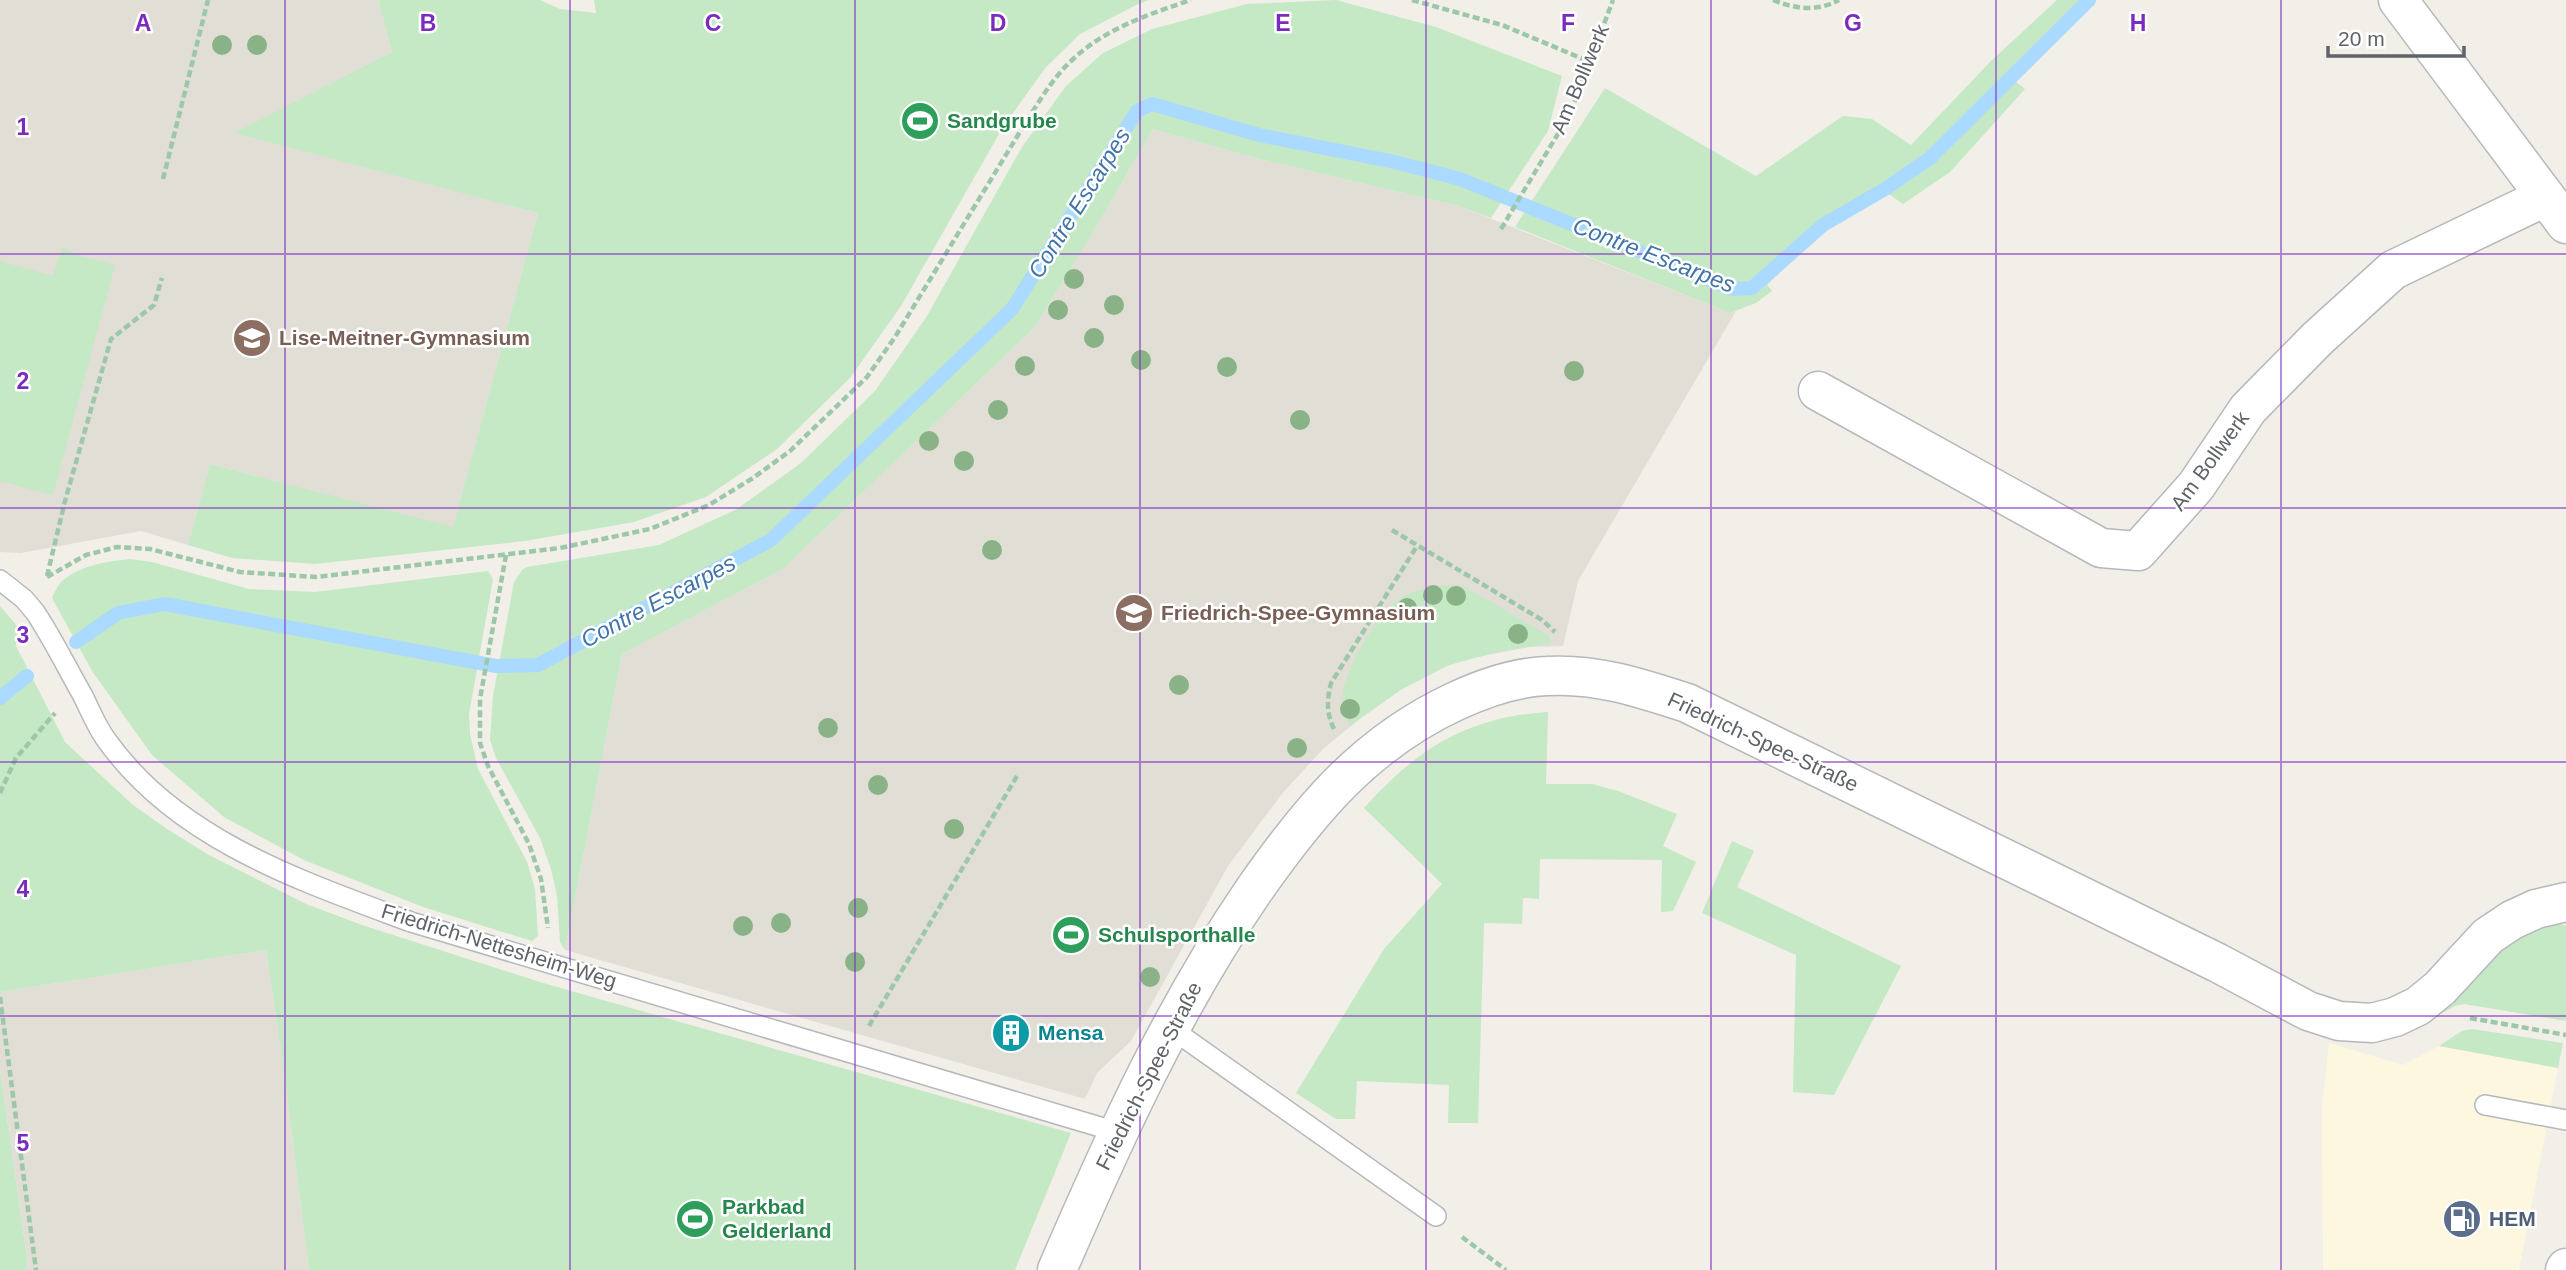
<svg xmlns="http://www.w3.org/2000/svg" width="2566" height="1270" viewBox="0 0 2566 1270" font-family="Helvetica,sans-serif">
<style>
.commercial{fill:#fef7e0}
.education{fill:#e1ded6}
.green{fill:#c5e8c5}
.lines{fill:none;stroke-linecap:round;stroke-linejoin:round}
.stream{stroke:#aadaff;stroke-width:14}
.lane-casing{stroke:#b5b8bc;stroke-width:22}
.street-casing{stroke:#b5b8bc;stroke-width:41}
.secondary-casing{stroke:#b6babf;stroke-width:41}
.path{stroke:#9cc7a9;stroke-width:4.5;stroke-dasharray:7 3.5;stroke-linecap:butt}
.lane{stroke:#fff;stroke-width:19}
.street{stroke:#fff;stroke-width:38}
.secondary{stroke:#fff;stroke-width:38}
.tree{fill:#89b387}
.grid{fill:none;stroke:#7b2cbf;stroke-width:2;stroke-opacity:0.55}
.labels{text-anchor:middle;stroke-width:5;stroke-linejoin:round;paint-order:stroke}
.street-label{font-size:21px;fill:#5f6368;stroke:#fff}
.leisure-label{font-size:21px;font-weight:bold;fill:#27864d;stroke:#fff;text-anchor:start}
.education-label{font-size:21px;font-weight:bold;fill:#785e54;stroke:#fff;text-anchor:start}
.culture-label{font-size:21px;font-weight:bold;fill:#0d838f;stroke:#fff;text-anchor:start}
.service-label{font-size:21px;font-weight:bold;fill:#4e5e75;stroke:#fff;text-anchor:start}
.water-label{font-size:23px;font-style:italic;fill:#4174aa;stroke:#fff}
.grid-label{font-size:23px;text-anchor:middle;font-weight:bold;fill:#7b2cbf;stroke:#fff;stroke-width:5;stroke-linejoin:round;paint-order:stroke}
</style>
<rect width="100%" height="100%" fill="#f1efe8"/>
<path class="commercial" d="M2329,1043L2403,1065L2439,1046L2558,1068L2519,1270H2323L2322,1106Z"/>
<path class="education" d="M0,0H378L392,52L235,133L538,213L453,528L210,464L188,545L141,531L21,553L0,552Z
M1153,129L1259,159L1459,206L1730,313L1736,311L1578,581L1563,646L1529,647L1467,659L1449,665L1402,689L1378,704L1323,749L1281,795L1228,866L1131,1041L1097,1073L1085,1099L565,950L622,654L783,569L1034,328L1088,241Z
M266,950L283,1064L309,1270H24L28,1265L0,1070V992Z"/>
<path class="green" d="M378,0H540L560,9L596,13L594,0H1149L1138,4L1080,34L1046,67L1003,127L901,306L850,378L777,449L706,497L634,522L525,541L315,564L232,558L188,545L210,464L453,527L538,213L234,133L392,52Z
M1336,0L1436,27L1562,76L1548,131L1491,218L1459,206L1259,159L1153,129L1088,241L1034,328L783,569L622,654L565,950L560,942L557,896L551,869L540,838L496,758L490,740L493,696L514,582L522,570L527,567L659,545L737,509L801,463L875,391L927,316L1022,147L1066,86L1103,53L1152,29L1247,4Z
M2057,0H2093L2011,78L2025,89L1950,172L1903,204L1886,192L1824,229L1767,285L1772,291L1756,303L1730,313L1515,227L1605,88L1756,176L1843,116L1872,119L1911,145L1991,61Z
M62,248L72,251V254L115,265L53,495L0,481V261L53,276Z
M130,559L152,562L249,589L315,592L488,571L493,579L469,714L470,734L478,769L527,862L535,889L538,936L532,941L423,907L304,860L224,817L152,755L92,671L52,598C54,594 57,587 60,583C77,566 108,561 130,559Z
M1459,585L1479,595L1549,636L1551,643L1497,652L1449,665L1402,689L1350,726C1345,715 1342,707 1343,695C1346,666 1380,608 1406,595C1422,587 1440,586 1459,585Z
M0,606L17,626L16,646L65,742L133,805L167,829L209,855L306,904L362,925L543,983L1071,1133L1015,1270H309L283,1064L266,950L0,992Z
M1548,712L1546,784H1592L1618,791L1677,814L1663,846L1696,862L1673,911L1661,912L1662,860L1540,859L1539,899L1523,898L1522,924L1484,923L1478,1123H1448L1449,1085L1357,1081L1355,1119H1336L1296,1093L1384,949L1442,884L1364,808C1417,749 1467,717 1548,712Z
M1732,841L1754,851L1737,887L1901,966L1834,1095L1793,1092L1796,955L1702,913Z
M2557,923L2566,926V1021L2464,1004L2455,1006L2437,1016C2472,984 2507,930 2557,923Z
M2472,1029L2563,1043L2558,1068L2439,1046L2462,1031Z
M0,1070L28,1265L24,1270H0Z"/>
<g class="lines">
<path class="stream" d="M76,642L118,613L164,604L496,666L538,665L771,540L1012,309L1137,111L1152,104L1259,135L1395,162L1460,179L1732,289L1752,288L1823,225L1885,189L1930,158L2089,0
M0,698L27,676"/>
<defs>
<path id="lane" d="M0,580L24,599L35,612C53,639 67,668 83,696C90,710 96,725 105,738C175,839 301,881 411,922L1117,1132
M1169,1027L1436,1216
M2485,1105L2566,1120"/>
<path id="street" d="M2398,0L2566,224
M1818,391L2101,548L2138,551L2196,486L2248,409L2317,339L2393,270L2545,197
M1057,1270C1115,1136 1171,1011 1254,890C1310,810 1365,743 1456,701C1484,688 1516,677 1547,676C1596,673 1641,688 1687,703L2218,963L2308,1011L2339,1021L2372,1023L2395,1017L2418,1006L2440,988L2488,936L2512,920L2536,909L2566,902"/>
<path id="secondary" d="M2565,1270L2566,1268"/>
</defs>
<use href="#lane" class="lane-casing"/>
<use href="#street" class="street-casing"/>
<use href="#secondary" class="secondary-casing"/>
<path class="path" d="M1412,0L1502,25L1588,61
M1773,0C1795,9 1817,12 1839,0
M163,179L208,0
M1501,229L1571,112L1613,0
M1392,530L1542,620L1555,632
M506,555L480,699V743L488,766L529,844L541,879L548,928
M47,576L65,501L111,339L154,305L162,278
M47,577L86,555L117,547L150,549L240,572L316,577L560,548L650,529L709,505L753,478L790,451L867,377L895,337L1029,117C1042,97 1054,77 1071,61C1104,29 1149,14 1191,0
M1334,729C1326,713 1327,700 1331,683L1417,546
M0,793L16,758L55,713
M0,997L36,1270
M2470,1018L2566,1035
M869,1026L1017,776
M1462,1237L1506,1270"/>
<use href="#lane" class="lane"/>
<use href="#street" class="street"/>
<use href="#secondary" class="secondary"/>
</g>
<g class="tree">
<circle cx="222" cy="45" r="10"/>
<circle cx="257" cy="45" r="10"/>
<circle cx="1074" cy="279" r="10"/>
<circle cx="1114" cy="305" r="10"/>
<circle cx="1058" cy="310" r="10"/>
<circle cx="1094" cy="338" r="10"/>
<circle cx="1141" cy="360" r="10"/>
<circle cx="1025" cy="366" r="10"/>
<circle cx="1227" cy="367" r="10"/>
<circle cx="1574" cy="371" r="10"/>
<circle cx="998" cy="410" r="10"/>
<circle cx="1300" cy="420" r="10"/>
<circle cx="929" cy="441" r="10"/>
<circle cx="964" cy="461" r="10"/>
<circle cx="992" cy="550" r="10"/>
<circle cx="1433" cy="595" r="10"/>
<circle cx="1456" cy="596" r="10"/>
<circle cx="1407" cy="608" r="10"/>
<circle cx="1518" cy="634" r="10"/>
<circle cx="1179" cy="685" r="10"/>
<circle cx="1350" cy="709" r="10"/>
<circle cx="828" cy="728" r="10"/>
<circle cx="1297" cy="748" r="10"/>
<circle cx="878" cy="785" r="10"/>
<circle cx="954" cy="829" r="10"/>
<circle cx="858" cy="908" r="10"/>
<circle cx="781" cy="923" r="10"/>
<circle cx="743" cy="926" r="10"/>
<circle cx="855" cy="962" r="10"/>
<circle cx="1150" cy="977" r="10"/>
</g>
<path class="grid" d="M285,0V1270M570,0V1270M855,0V1270M1140,0V1270M1426,0V1270M1711,0V1270M1996,0V1270M2281,0V1270M0,254H2566M0,508H2566M0,762H2566M0,1016H2566"/>
<defs>
<symbol id="stadium-disc" viewBox="-11 -11 22 22"><circle r="9.5" fill="#2e9e5b" stroke="#fff"/><path d="M0-5a6.5 5 0 1 0 0 10a6.5 5 0 1 0 0-10ZM-3.5-1.8h7v3.6h-7Z" fill="#fff"/></symbol>
<symbol id="school-disc" viewBox="-11 -11 22 22"><circle r="9.5" fill="#8d6e63" stroke="#fff"/><path d="M0-5L7-2L0 1L-7-2ZM-4 1L0 2.5L4 1V4Q0 6-4 4Z" fill="#fff"/></symbol>
<symbol id="building-disc" viewBox="-11 -11 22 22"><circle r="9.5" fill="#0f9aa8" stroke="#fff"/><path d="M-4-6H4V6H1V3H-1V6H-4ZM-2.5-4.3h1.7v1.8h-1.7ZM.8-4.3h1.7v1.8H.8ZM-2.5-1h1.7V.8h-1.7ZM.8-1h1.7V.8H.8Z" fill="#fff"/></symbol>
<symbol id="fuel-disc" viewBox="-11 -11 22 22"><circle r="9.5" fill="#5c6f8a" stroke="#fff"/><path d="M-5.5-6h7V0h2V4h1.3V-2.5L3-4.5l.8-.8L6-3V5H2.5V1h-1V6h-7ZM-4.2-4.7v3.2H.2V-4.7Z" fill="#fff"/></symbol>
</defs>
<g fill-rule="evenodd">
<use href="#stadium-disc" x="898" y="99" width="44" height="44"/>
<use href="#school-disc" x="230" y="316" width="44" height="44"/>
<use href="#school-disc" x="1112" y="591" width="44" height="44"/>
<use href="#stadium-disc" x="1049" y="913" width="44" height="44"/>
<use href="#building-disc" x="989" y="1011" width="44" height="44"/>
<use href="#stadium-disc" x="673" y="1197" width="44" height="44"/>
<use href="#fuel-disc" x="2440" y="1197" width="44" height="44"/>
</g>
<g class="labels">
<g class="street-label">
<text transform="translate(1580 79) rotate(-67)" y="7">Am Bollwerk</text>
<text transform="translate(2210 461) rotate(-54)" y="7">Am Bollwerk</text>
<text transform="translate(1763 742) rotate(25)" y="7">Friedrich-Spee-Straße</text>
<text transform="translate(499 946) rotate(17)" y="7">Friedrich-Nettesheim-Weg</text>
<text transform="translate(1149 1076) rotate(-63)" y="7">Friedrich-Spee-Straße</text>
</g>
<g class="leisure-label">
<text x="947" y="128">Sandgrube</text>
<text x="1098" y="942">Schulsporthalle</text>
<text x="722" y="1214">Parkbad<tspan x="722" dy="24">Gelderland</tspan></text>
</g>
<g class="education-label">
<text x="279" y="345">Lise-Meitner-Gymnasium</text>
<text x="1161" y="620">Friedrich-Spee-Gymnasium</text>
</g>
<g class="culture-label">
<text x="1038" y="1040">Mensa</text>
</g>
<g class="service-label">
<text x="2489" y="1226">HEM</text>
</g>
<g class="water-label">
<text transform="translate(1079 203) rotate(-58)" y="8">Contre Escarpes</text>
<text transform="translate(1654 255) rotate(21)" y="8">Contre Escarpes</text>
<text transform="translate(658 601) rotate(-28)" y="8">Contre Escarpes</text>
</g>
</g>
<g class="grid-label">
<text x="143" y="31">A</text>
<text x="428" y="31">B</text>
<text x="713" y="31">C</text>
<text x="998" y="31">D</text>
<text x="1283" y="31">E</text>
<text x="1568" y="31">F</text>
<text x="1853" y="31">G</text>
<text x="2138" y="31">H</text>
<text x="23" y="135">1</text>
<text x="23" y="389">2</text>
<text x="23" y="643">3</text>
<text x="23" y="897">4</text>
<text x="23" y="1151">5</text>
</g>
<path d="M2328 46v10h136v-10" fill="none" stroke="#5f6368" stroke-width="3.5"/>
<text x="2338" y="46" font-size="21" fill="#5f6368" stroke="#ffffff" stroke-width="5" paint-order="stroke">20 m</text>
</svg>
